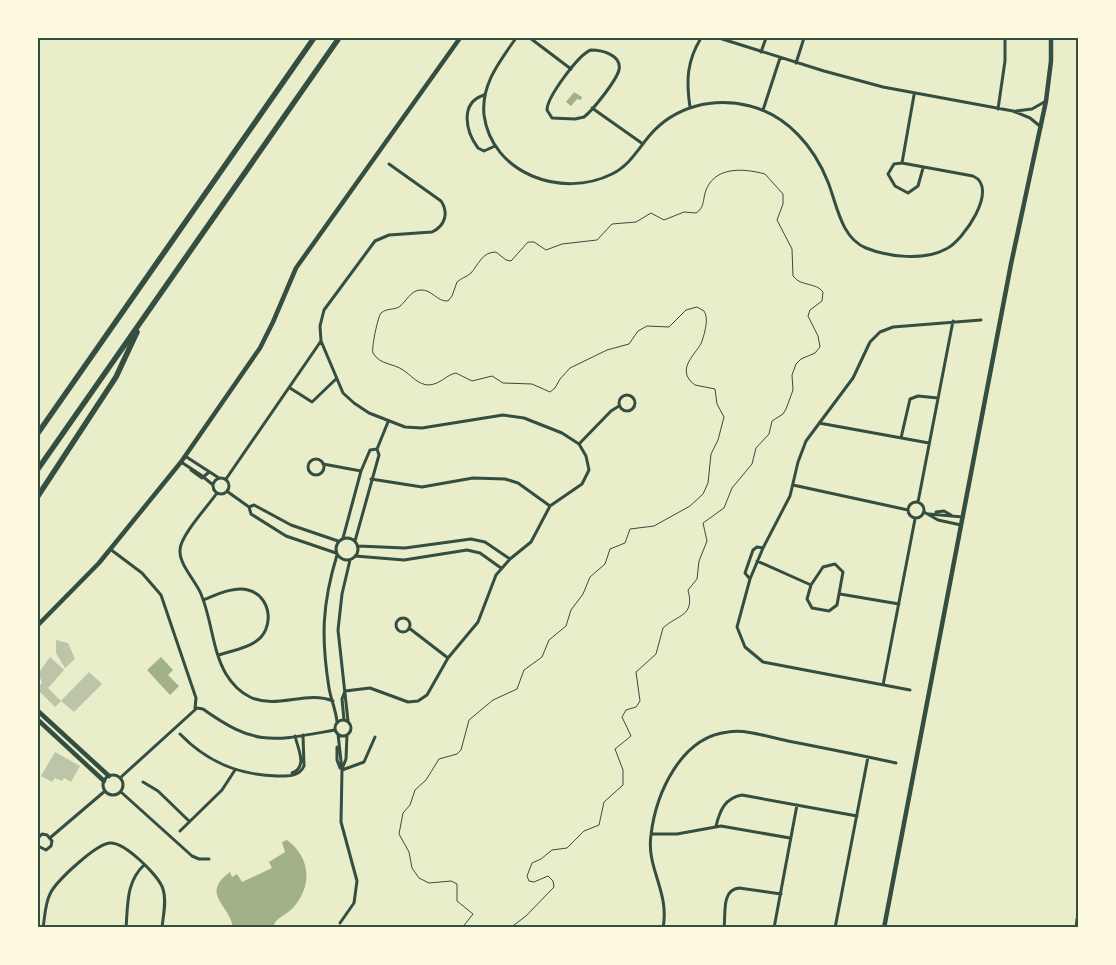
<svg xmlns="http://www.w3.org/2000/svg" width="1116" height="965" viewBox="0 0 1116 965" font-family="Cabin,sans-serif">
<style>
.water{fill:#a3b18a}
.building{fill:#bcc5a7}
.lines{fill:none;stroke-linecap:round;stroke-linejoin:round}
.path{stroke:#344e41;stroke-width:1}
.minor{stroke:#344e41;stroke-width:3}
.secondary{stroke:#344e41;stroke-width:4.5}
.primary{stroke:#344e41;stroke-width:5}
.motorway{stroke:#344e41;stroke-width:5.5}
.neatline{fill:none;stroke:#344e41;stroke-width:2}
</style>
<rect width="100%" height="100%" fill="#e9edc9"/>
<path class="water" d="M574,92L582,97L581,100L577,99L571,106L566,102Z
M161,657L173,670L168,675L179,686L170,695L147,670Z
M287,840C311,858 313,886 292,909C285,916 276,917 273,927H233C229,904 200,894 230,872L232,877L237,874L242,882L272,868L269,862L285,852L282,842Z"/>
<path class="building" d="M56,640L68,643L75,659L65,668L56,653Z
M50,657L64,670L48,688L61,701L55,707L38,690L42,682L38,674Z
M89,672L102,684L74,712L61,701Z
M55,752L80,766L71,782L64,778L62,781L55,778L52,782L41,776Z"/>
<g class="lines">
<path class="path" d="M462,928L473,914L457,901V884L451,881L429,883L419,878L412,868L409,852L399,834L403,813L410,805L415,790L426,780L439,759L457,754L461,750L469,720L493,700L517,689L524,670L542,657L549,640L566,626L571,610L583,594L590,577L605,564L610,549L625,543L630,529L654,526L690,506L703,494L708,483L711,454L718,440L724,417L717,404L715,389L695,385C673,369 699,352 702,341C705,332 709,318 704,311L697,307L686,310L669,327L647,326L638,331L629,344L607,350L570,368L560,379L555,388L550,392L532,384L503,383L492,376L472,381L456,373C446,375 441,384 429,385C418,385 411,375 403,370C393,363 380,365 373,353C371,349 378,316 381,313C387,308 394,310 399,307C407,301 410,291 420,290C432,289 437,302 448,301L452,296L457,282C461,278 467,277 471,273C479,264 482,252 496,252L506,260L511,261L528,242H534L546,250L562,244L597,240L612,224L636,222L651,213L664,220L684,212L696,213C704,208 703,201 705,193C713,166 743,168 765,174L783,194V204L777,220L792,249L793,276C801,287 816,282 823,292L822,301L810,310L808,316L818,336L820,347L815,353L801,359L796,364L792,375L793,390L786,409L783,414L772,421L769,434L756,448L752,464L732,488L724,508L703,523L707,541L699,561L697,579L688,590C695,617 678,614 663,628L656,654L636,672L640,701L636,707L626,710L622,717L631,736L615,749L623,770V785L604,802L599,825L584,831L567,848L552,850L541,859L532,863L527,876L529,881L534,882L548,876L553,881L554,887L526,916L510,928"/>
<path class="minor" d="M516,38C500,61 481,84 484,115C492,174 562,199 612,174C630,165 638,149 650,135C675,106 713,97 750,106C788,116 814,147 828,182C837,205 841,238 866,248C888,257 924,261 946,249C963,241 1000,188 973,176L902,163L894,164L888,174L895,186L908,193L918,186L923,168
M530,38L571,69
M719,38L824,71L883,87L1013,111L1030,118L1041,127
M591,50C602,50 622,55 619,70C616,81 593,110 584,117L575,119L552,118L547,110C547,97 579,54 591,50Z
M761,52L766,38
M796,63L804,38
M484,95C459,103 466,132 478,148L484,151L495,146
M690,107C686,80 687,61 701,38
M592,108L643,144
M998,109L1005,61V38
M763,110L780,58
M1016,111L1032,109L1046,101
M902,163L914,95
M290,388L312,402L336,379
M619 403a8 8 0 1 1 16 0a8 8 0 1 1-16 0Z
M819,423L929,443
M901,438L910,399L918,396L938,398
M579,444L611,411L619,406
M377,449L388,422
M185,456L219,478
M308 467a8 8 0 1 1 16 0a8 8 0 1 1-16 0Z
M181,462L201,475L213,485
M323,464L361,471
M191,470L202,478L208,473
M213 486a8 8 0 1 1 16 0a8 8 0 1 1-16 0Z
M226,479L321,341
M371,479L422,487L473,478L505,479L518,483L550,506
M793,485L908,510
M228,492L249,507
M217,493C208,506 180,536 180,550C179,565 196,581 201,594C212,620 212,650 226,674C232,684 240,692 250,697C277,710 306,690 333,701
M908 510a8 8 0 1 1 16 0a8 8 0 1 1-16 0Z
M918,502L953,321
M924,512L938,520L961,525
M936,512L944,511L951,515
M929,514L963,517
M336 549a11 11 0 1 1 22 0a11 11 0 1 1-22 0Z
M343,538L361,471L370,450L377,449L379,455L355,541
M358,546L405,548L471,539L485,542L510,559
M110,549L142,573L161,595L196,698L195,708
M336,553L286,536L251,514L249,507L254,505L291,525L338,541
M337,555C322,604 321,638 329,688C331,700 336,710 337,722
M355,556L404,560L467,550L480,553L501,568
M757,561L811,585
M835,564L843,572L837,605L829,611L812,608L807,599L811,585L823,567Z
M750,579L745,573L753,550L757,547L763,548
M840,594L899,604
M203,600C216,595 234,586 248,590C272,596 275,630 255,642C245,649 230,651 219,655
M396 625a7 7 0 1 1 14 0a7 7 0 1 1-14 0Z
M409,628L448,658
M883,685L915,519
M910,690L763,662L745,647L737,627L750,579L763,548L790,496L798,462L806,441L853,378L870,342L880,332L893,327L981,320
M335 728a8 8 0 1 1 16 0a8 8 0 1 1-16 0Z
M344,720L342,699L345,691L370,688L408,702L418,701L427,695L448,658L478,622L496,575L510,559L531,542L550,506L582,484L589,470L586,456L579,444L562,433L524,418L503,415L422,428L405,427L369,413L354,403L343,393L321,341L320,326L324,310L375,241L389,235L432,232C445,226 449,213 441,201L389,164
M348,721L338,630L342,594L350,560
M180,734C207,762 238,775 277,776C288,776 299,777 304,766L303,735
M338,734L342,770L341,822L357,881L354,903L340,923
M337,747V760L340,768
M342,769L346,759L347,735
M342,770L364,762L375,737
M292,773C308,767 298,749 295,736
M103 785a10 10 0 1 1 20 0a10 10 0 1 1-20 0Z
M120,778L197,708L203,709C256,747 273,741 335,730
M143,782L158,791L189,821
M121,792L192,856L199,859H209
M716,826C720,810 725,798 742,795L857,816
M180,831L222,790L235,770
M651,834H677L721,826L790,838
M51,837L105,791
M38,838L42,834L47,835L52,841L51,846L46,850L38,846
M774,926L782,928
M43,928C45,916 45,904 50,894C56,881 96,844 110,843C125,842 159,876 163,889C167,901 163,916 162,928
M126,928C128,904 126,882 144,865
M663,928C670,892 646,868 651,835C656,793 681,737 728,732C747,729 768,737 788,741C824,748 860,755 896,763
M724,928C726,914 721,890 739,888L781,894
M774,928L797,805
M835,928L868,757"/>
<path class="secondary" d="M38,625L99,563L181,462L260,348L273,322L296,268L460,38
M38,711L109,776
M38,720L104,781
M884,928L1011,264L1046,101L1051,61V38"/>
<path class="primary" d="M1077,928L1078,919"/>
<path class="motorway" d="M38,433L314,38
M38,469L339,38
M38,496L116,377L137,332"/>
</g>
<rect width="1116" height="965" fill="none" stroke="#fefae0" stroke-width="78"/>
<rect x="39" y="39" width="1038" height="887" class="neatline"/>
</svg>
